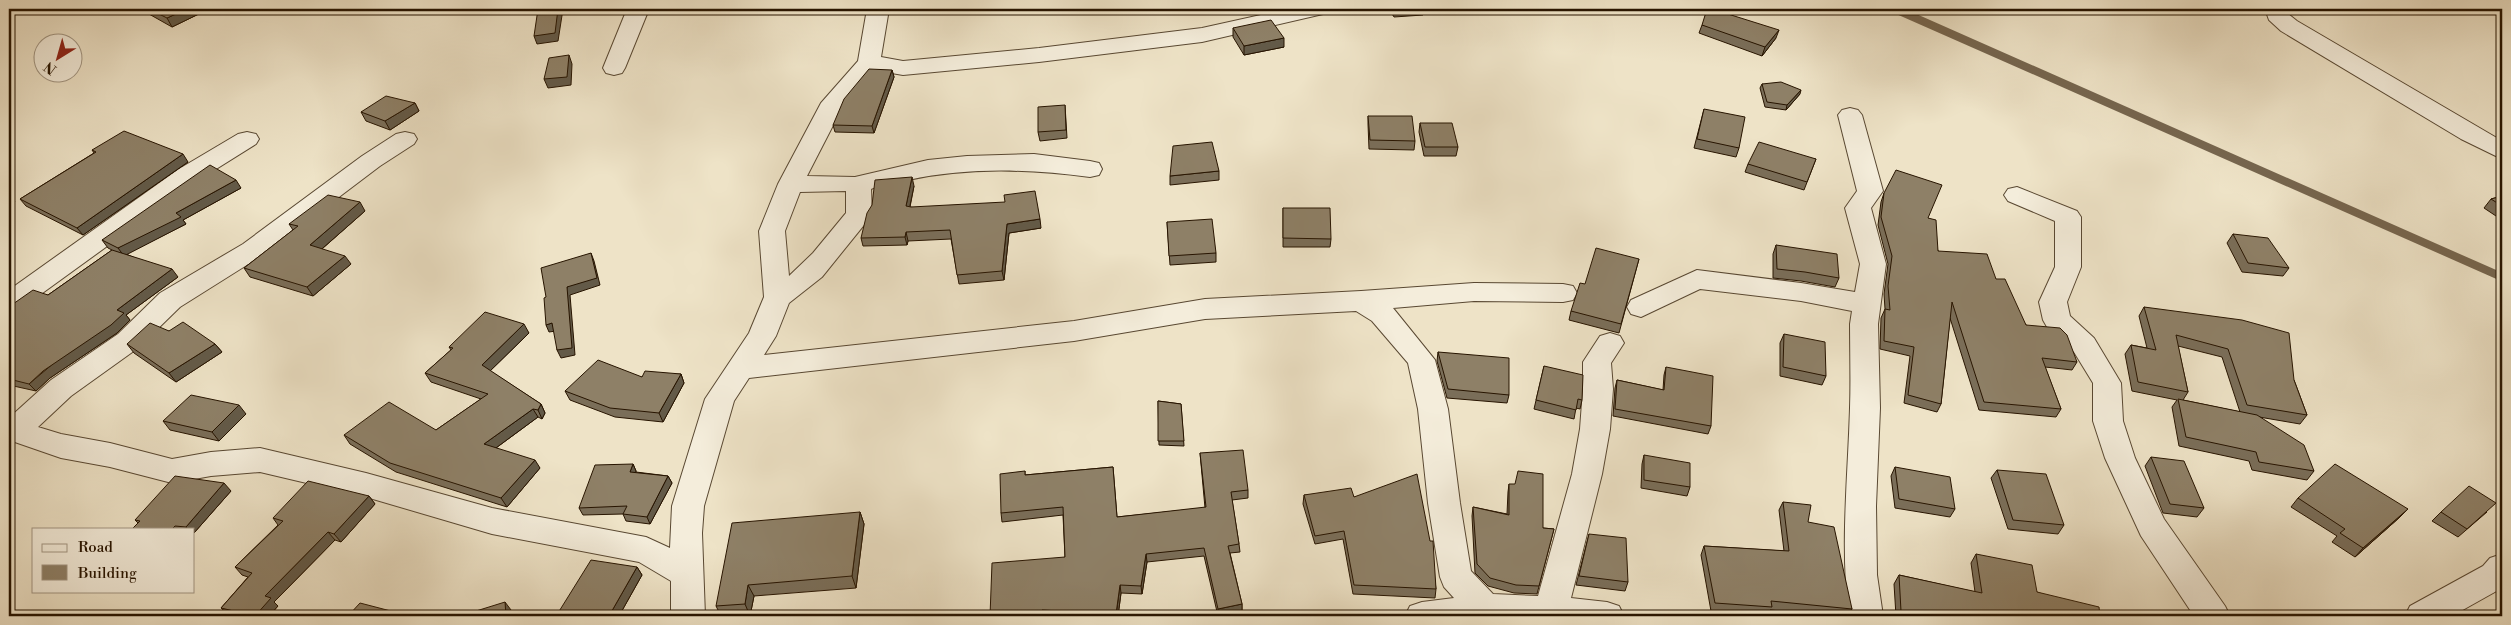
<svg xmlns="http://www.w3.org/2000/svg" width="2511" height="625" viewBox="0 0 2511 625" font-family="'Libre Bodoni',serif">
<style>
.lines{fill:none;stroke-linecap:round;stroke-linejoin:round}
.stream{stroke:#76664f;stroke-width:8}
.minor-casing{stroke:#594832;stroke-width:2}
.minor{fill:#f4eddb;fill-rule:evenodd}
.wall{fill:#7a6e59;stroke:#271400;fill-rule:evenodd}
.shaded-wall{fill:#635a48;stroke:#271400}
.building{fill:#8e8067;stroke:#271400}
</style>
<rect width="100%" height="100%" fill="#eee3c7"/>
<filter id="stains"><feTurbulence type="fractalNoise" baseFrequency=".004" numOctaves="4"/><feColorMatrix values="0 0 0 0 .2 0 0 0 0 .09 0 0 0 0 .02 0 0 0 .5 -.17"/></filter>
<radialGradient id="worn" r=".72"><stop offset=".6" stop-color="#630" stop-opacity="0"/><stop offset="1" stop-color="#630" stop-opacity=".3"/></radialGradient>
<g class="lines">
<path class="stream" d="M1895,9L2502,277"/>
<defs>
<path id="minor" d="M627,9H649L625,68L622,73L614,75L606,73L603,68Z
M867,9H889L881,57L903,61L1039,48L1202,28L1288,9H1326L1323,14L1202,42L1039,62L903,75L874,70L843,106L807,176L855,177L928,160L967,156L1034,154L1090,161L1099,163L1102,169L1099,175L1090,177C1028,169 970,167 908,180C896,182 882,184 871,189L872,214L868,220L822,277L789,303L776,336L764,355L1074,321L1205,299L1361,291L1474,283L1563,284L1573,286L1577,293L1573,300L1563,302L1474,301L1393,308L1435,360L1448,409L1460,503L1471,571L1493,594L1538,596L1572,474L1580,429L1583,389V362L1600,336L1610,333L1620,336L1624,343L1611,363L1613,389L1610,429L1602,474L1571,598L1607,602L1619,606L1624,616H1405L1410,606L1422,602L1454,598L1444,587L1440,577L1428,503L1418,409L1408,363L1372,321L1356,311L1205,319L1074,341L749,378L734,401L704,506L702,533L705,616H671V581L639,562L492,534L366,497L260,472L211,476L172,483L110,467L61,458L9,440V418L51,380L118,334L160,293L243,244L362,156L396,134L405,132L414,134L417,139L414,144L380,166L261,256L180,307L138,348L71,396L38,427L61,434L110,443L172,459L211,452L260,448L366,473L492,508L646,537L670,548L672,506L705,399L749,333L764,297L759,231L778,184L821,103L858,61ZM846,191V213L813,253L789,276L785,231L800,192Z
M2265,9H2287V13L2297,21L2502,141V159L2461,139L2281,31L2269,20Z
M1850,108L1858,110L1862,115L1883,191L1871,208L1886,264L1878,324L1880,408L1876,506L1877,575L1883,616H1849C1840,546 1848,478 1850,408C1851,380 1850,352 1850,324L1852,311L1801,301L1700,289L1641,317L1631,314L1627,307L1631,300L1697,270L1801,283L1855,292L1860,264L1845,208L1857,191L1838,115L1842,110Z
M247,132L256,134L259,139L256,144L197,181L19,310L9,313V290L179,169L238,134Z
M2017,187L2077,211L2081,217V267L2067,302L2070,316L2094,338L2121,383L2123,421L2135,458L2164,519L2225,606L2230,616H2194L2141,536L2105,458L2093,421V383L2074,352L2047,327L2043,320L2039,302L2055,267V221L2008,201L2004,195L2008,189Z
M2502,554V588L2452,616H2405L2410,606L2483,566L2490,558Z"/>
</defs>
<use href="#minor" class="minor-casing"/>
<use href="#minor" class="minor"/>
</g>
<path class="wall" d="M146,9H207V10L172,27L149,14Z
M1389,9H1424L1423,15L1394,17Z
M1702,25L1776,38L1762,56L1699,33Z
M1233,28L1284,47L1244,55L1233,37Z
M892,70L894,77L874,133L835,132L833,125Z
M1762,84L1800,94L1786,110L1765,107L1760,88Z
M415,103L419,111L390,130L366,121L361,112Z
M1065,105L1067,138L1040,141L1038,132Z
M1704,109L1739,148L1736,157L1694,148Z
M1368,116L1415,141L1414,150L1369,149L1368,124Z
M1420,123L1458,147L1456,156H1424L1419,132Z
M92,150L188,162L83,235L26,206L20,199L94,153Z
M1816,159L1804,190L1745,172L1748,164Z
M1219,171V180L1170,185V176Z
M914,186L910,207L1041,228L1009,233L1004,280L959,284L951,239L908,241L907,245L863,246L861,238Z
M241,188L183,220L186,224L126,254L178,277L126,315L130,320L117,333L50,378L36,391L9,385V306L48,295L112,250L108,248L102,240Z
M1884,193L1928,218L1938,251L1996,279L2026,325L2077,362L2072,370L2045,367L2061,409L2056,417L1979,410L1950,318L1941,404L1937,412L1904,403L1910,356L1880,349L1881,318L1885,309L1884,294L1888,264L1878,225L1881,202Z
M2502,196V220L2484,208L2491,199Z
M1283,208L1331,239L1330,247H1283Z
M365,211L322,249L351,264L313,296L250,277L244,268L293,230L289,224Z
M1167,222L1216,253V262L1170,265Z
M2233,234L2289,268L2283,276L2242,272L2227,243Z
M1776,245L1839,278L1835,287L1801,281L1773,278V254Z
M1639,259L1619,333L1569,320L1571,311Z
M2144,307L2294,380L2307,415L2300,424L2259,417L2314,471L2307,480L2252,470L2249,461L2179,446L2172,407L2177,400L2132,391L2125,354L2131,345L2147,348L2139,316ZM2178,346L2222,357L2240,412L2183,400L2188,392Z
M169,331L215,344L222,352L176,382L134,353L127,344Z
M529,333L490,371L541,404L545,413L542,419L538,417L496,448L540,468L507,507L396,472L350,444L344,435L436,430L481,399L431,382L425,373L451,350L449,347Z
M1784,334L1826,376L1822,385L1780,376V343Z
M1438,352L1509,395L1507,403L1447,398L1437,361Z
M1544,366L1582,400L1580,409L1576,408L1574,419L1534,409Z
M1666,367L1711,426L1708,434L1613,416L1615,388L1617,380L1663,390L1664,375Z
M681,374L684,383L663,422L615,417L570,400L565,391L642,377Z
M1158,401L1181,404L1184,446L1159,445Z
M246,414L219,441L170,430L163,421Z
M1200,453L1248,490V498L1232,500L1239,544L1240,552L1230,553L1242,604V612L1222,616H1218L1204,556L1147,562L1142,594L1121,593L1118,616H990L1065,557L1063,515L1002,522L1001,513L1025,471V475L1113,467L1117,517L1205,508Z
M1644,455L1690,487L1687,496L1641,488L1642,464Z
M2151,457L2204,508L2197,517L2163,513L2145,466Z
M633,464L636,471V472L668,476L672,483L650,524L626,521L623,514L583,515L579,508Z
M1895,467L1955,509L1950,517L1895,508L1891,476Z
M1997,470L2064,525L2058,534L2008,529L1991,478Z
M1509,484L1543,528L1554,529L1537,594L1514,593L1488,586L1475,573L1472,516L1473,507L1507,514L1508,492Z
M231,491L194,533V529H132L138,523L135,520Z
M1304,495L1354,497L1430,541L1436,589L1435,598L1353,594L1343,539L1315,544L1303,504Z
M369,496L375,504L341,542L335,540L274,602L278,606L269,616H232L229,615L221,608L248,577L242,575L235,567L278,525L273,518Z
M2298,498L2408,509L2400,517L2355,557L2332,542L2337,536L2291,507Z
M1783,502L1808,522L1852,609L1848,616H1838L1770,610L1768,615L1711,611L1701,555L1704,546L1784,551L1779,510Z
M860,512L864,524L856,588L754,596L750,616H721L716,606Z
M2441,512H2487L2458,537L2432,521Z
M1589,534L1628,582L1625,591L1576,585Z
M1976,554L2037,592L2100,616H1896L1894,584L1899,575L1975,592L1971,563Z
M637,567L642,575L619,616H560L558,613Z"/>
<path class="shaded-wall" d="M187,9H207V10L172,27L167,18Z
M558,9H563L558,41L537,44L534,36Z
M1779,30L1776,38L1762,56L1765,47Z
M1284,38V47L1244,55V46Z
M569,55L572,64L571,85L548,88L544,79Z
M892,70L894,77L874,133L872,126Z
M1801,90L1800,94L1786,110L1787,105Z
M415,103L419,111L390,130L385,121Z
M183,154L188,162L83,235L77,228Z
M912,177L914,186L908,215L906,206Z
M236,180L241,188L183,220L186,224L124,256L118,248L176,213Z
M9,194L15,202L9,206Z
M360,202L365,211L316,254L310,245Z
M1040,219L1041,228L1009,233L1004,280L1002,271L1007,224Z
M906,232L908,241L907,245L905,237Z
M591,253L594,261L600,285L570,295L575,355L561,358L557,350L567,287Z
M345,256L351,264L313,296L307,287Z
M172,269L178,277L126,315L130,320L117,333L50,378L36,391L29,384L117,310Z
M552,323L556,331L549,332L546,325Z
M524,324L529,333L487,374L482,365Z
M215,344L222,352L176,382L169,373Z
M681,374L684,383L663,422L659,413Z
M541,404L545,413L542,419L538,410Z
M239,405L246,414L219,441L212,432Z
M533,409L538,417L489,453L484,444Z
M535,460L540,468L507,507L501,498Z
M633,464L636,471L633,479L630,472Z
M668,476L672,483L650,524L647,517Z
M224,483L231,491L194,533V529H187L186,527Z
M369,496L375,504L341,542L334,534Z
M2408,509L2400,517L2355,557L2363,548Z
M860,512L864,524L856,588L852,576Z
M328,532L335,540L274,602L278,606L269,616H255L265,596Z
M1146,554L1147,562L1142,594L1141,586Z
M637,567L642,575L619,616H609Z
M748,585L754,596L750,616L745,604Z
M1120,585L1121,593L1118,616H1116Z
M505,602L511,610V616H506Z
M1242,604V612L1218,616V609Z"/>
<path class="building" d="M149,9H187L167,18Z
M538,9H558L555,33L534,36Z
M1707,9H1712L1779,30L1765,47L1702,25Z
M1271,20L1284,38L1244,46L1233,28Z
M569,55L567,77L544,79L549,58Z
M869,69L892,70L872,126L833,125L844,99Z
M1781,82L1801,90L1787,105L1767,102L1762,84Z
M386,96L415,103L385,121L361,112Z
M1065,105L1066,130L1038,132V107Z
M1704,109L1745,117L1739,148L1697,139Z
M1368,116H1412L1415,141L1370,140Z
M1420,123H1452L1458,147H1425Z
M124,131L183,154L77,228L20,199L96,152L92,150Z
M1212,142L1219,171L1170,176L1173,146Z
M1759,142L1816,159L1807,182L1748,164Z
M210,165L236,180L176,213L181,217L118,248L102,240Z
M1896,170L1942,185L1928,218L1936,220L1938,251L1987,254L1996,279H2005L2026,325L2060,328L2067,335L2077,362L2042,358L2061,409L1984,402L1952,302L1941,404L1908,395L1914,347L1884,341L1885,309L1890,310L1888,286L1892,256L1881,217L1884,193Z
M912,177L906,206L911,207L1005,202L1004,195L1035,191L1040,219L1007,224L1002,271L957,275L950,230L906,232L905,237L861,238L867,213L872,205L875,180Z
M328,195L360,202L310,245L345,256L307,287L244,268L298,226L289,224Z
M2502,196V206L2491,199Z
M1283,208H1330L1331,239L1283,238Z
M1212,219L1216,253L1169,256L1167,222Z
M2233,234L2268,238L2289,268L2248,263Z
M1776,245L1837,254L1839,278L1805,272L1777,269Z
M1596,248L1639,259L1621,324L1571,311L1580,283L1585,284Z
M112,250L172,269L117,310L124,313L111,325L43,371L29,384L9,379V306L13,304L33,290L48,295Z
M591,253L597,278L567,287L572,348L557,350L552,323L546,325L544,298L546,297L541,268Z
M2144,307L2242,320L2289,333L2294,380L2307,415L2247,405L2228,349L2176,335L2188,392L2138,382L2131,345L2156,350Z
M485,312L524,324L482,365L541,404L538,410L533,409L484,444L535,460L501,498L390,463L344,435L389,402L436,430L488,394L425,373L453,348L449,347Z
M183,322L215,344L169,373L127,344L150,323L169,331Z
M1784,334L1825,342L1826,376L1783,367Z
M1438,352L1509,358V395L1448,389Z
M598,360L642,377L645,371L681,374L659,413L610,408L565,391Z
M1544,366L1583,375L1582,400L1578,399L1576,410L1536,400Z
M1666,367L1713,376L1711,426L1615,409L1617,380L1664,390Z
M191,395L239,405L212,432L163,421Z
M2178,399L2257,415L2304,445L2314,471L2259,462L2256,452L2186,437Z
M1158,401L1181,404L1184,441H1158Z
M1243,450L1248,490L1231,492L1239,544L1228,546L1242,604L1218,609L1204,548L1146,554L1141,586L1120,585L1116,614L1042,610V616H990L992,563L1065,557L1063,507L1001,513L1000,474L1025,471V475L1113,467L1117,517L1206,507L1200,453Z
M1644,455L1690,463V487L1644,480Z
M2151,457L2184,461L2204,508L2170,504Z
M633,464L630,472L668,476L647,517L623,514L627,506L579,508L595,465Z
M2335,464L2408,509L2363,548L2340,533L2345,529L2298,498Z
M1895,467L1950,477L1955,509L1899,499Z
M1997,470L2046,474L2064,525L2013,520Z
M1518,471L1543,474V528L1554,529L1539,586L1516,585L1490,578L1477,564L1473,507L1509,515V484H1515Z
M1417,474L1430,541H1433L1436,589L1354,585L1344,531L1315,536L1304,495L1351,488L1354,497Z
M175,476L224,483L186,527L175,526L172,529H132L140,521L135,520Z
M308,481L369,496L334,534L328,532L265,596L271,598L255,616L221,608L252,573L235,567L283,521L273,518Z
M2469,486L2496,503L2467,529L2441,512Z
M1783,502L1811,505L1808,522L1834,527L1852,609L1771,601L1772,607L1715,603L1704,546L1789,551Z
M860,512L852,576L748,585L745,604L716,606L732,523Z
M1589,534L1626,538L1628,582L1579,576Z
M1976,554L2032,565L2037,592L2099,607L2100,616H1972L1949,612L1950,616H1924L1901,611L1899,575L1982,593Z
M591,560L637,567L609,616H577L558,613Z
M505,602L506,616H460Z
M360,603L410,616H348Z"/>
<rect width="2511" height="625" fill="none" stroke="#eee3c7" stroke-width="30"/>
<rect x="10" y="10" width="2491" height="605" fill="none" stroke="#271400" stroke-width="2.5"/>
<rect x="15" y="15" width="2481" height="595" fill="none" stroke="#271400"/>
<rect x="32" y="528" width="162" height="65" fill="#f4eddb" stroke="#a29683"/>
<rect x="42" y="544" width="25" height="8" fill="#f4eddb" stroke="#a29683"/>
<text x="78" y="552" font-size="15" fill="#271400">Road</text>
<rect x="42" y="565" width="25" height="15" fill="#8e8067" stroke="#a29683"/>
<text x="78" y="578" font-size="15" fill="#271400">Building</text>
<g transform="translate(58 58) rotate(217)"><circle r="24" fill="#f4eddb" stroke="#a29683"/>
<path d="M0-4L9 19L0 12L-9 19Z" fill="#8f2418"/>
<text y="-8" font-size="14" font-weight="bold" text-anchor="middle" fill="#271400">N</text>
</g>
<rect width="100%" height="100%" filter="url(#stains)"/>
<rect width="100%" height="100%" fill="url(#worn)"/>
</svg>
